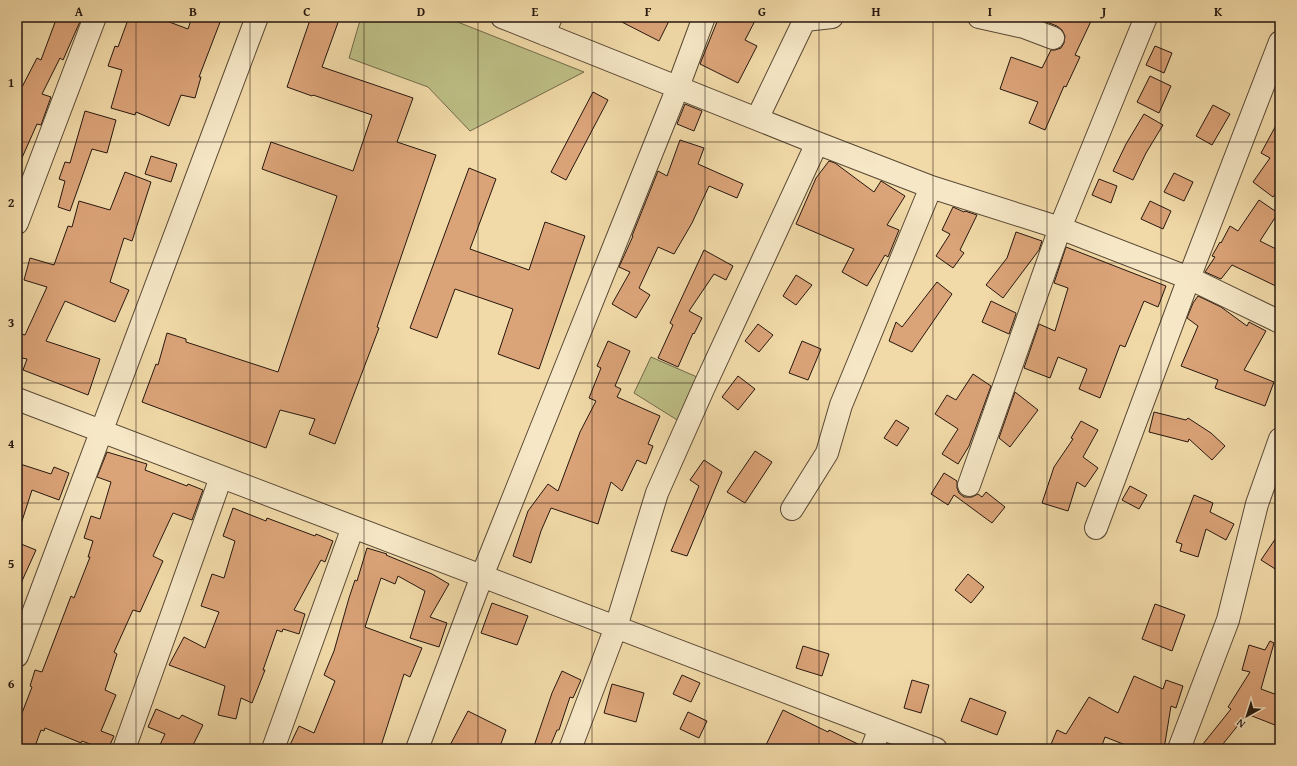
<svg xmlns="http://www.w3.org/2000/svg" width="1297" height="766" viewBox="0 0 1297 766" font-family="'Gentium Book Plus',serif">
<style>
.green{fill:#bdbe85;stroke:#726a4a}
.building{fill:#dba378;stroke:#26170f}
.lines{fill:none;stroke-linecap:round;stroke-linejoin:round}
.street-casing{stroke:#594835;stroke-width:24}
.street{stroke:#f6e7c6;stroke-width:22}
.grid{fill:none;stroke:#26170f;stroke-width:1;stroke-opacity:0.55}
.neatline{fill:none;stroke:#26170f;stroke-width:1.5}
.grid-label{font-size:13px;text-anchor:middle;font-weight:bold;fill:#26170f}
</style>
<rect width="100%" height="100%" fill="#f1daa8"/>
<filter id="stains"><feTurbulence type="fractalNoise" baseFrequency=".005" numOctaves="4"/><feColorMatrix values="0 0 0 0 .2 0 0 0 0 .09 0 0 0 0 .02 0 0 0 .5 -.17"/></filter>
<radialGradient id="worn" r=".72"><stop offset=".6" stop-color="#630" stop-opacity="0"/><stop offset="1" stop-color="#630" stop-opacity=".3"/></radialGradient>
<path class="green" d="M361,17H445L584,72L470,131L428,87L349,58Z
M651,357L697,377L682,423L634,393Z"/>
<path class="building" d="M57,17H82L63,60L60,58L42,94L51,97L41,125L37,124L17,169V86L22,87L37,58L41,60Z
M129,17H156L188,29L192,17H222L199,77H201L195,98L181,95L169,126L136,112L135,115L111,108L122,70L108,66L115,46L118,47Z
M311,17H340L322,67L413,98L397,142L436,155L377,327L379,328L335,444L309,434L315,419L280,410L266,448L142,402L156,364L158,365L167,333L186,339V342L278,372L337,196L262,169L271,142L353,171L372,115L313,95L312,96L287,87Z
M612,17H671L659,41Z
M719,17H757L745,40L757,46L738,83L700,64Z
M1033,17H1093L1075,55L1080,57L1066,87L1064,86L1045,130L1029,123L1038,102L1000,89L1011,57L1042,68L1051,50H1055L1061,48L1064,43L1065,36L1062,30L1057,26Z
M1155,46L1172,53L1164,73L1146,65Z
M1150,76L1171,86L1159,113L1137,102Z
M593,92L608,100L566,180L551,172Z
M685,104L702,111L694,131L677,124Z
M1213,105L1230,114L1212,145L1196,136Z
M85,111L116,120L107,153L92,149L70,211L58,207L65,181L59,179L65,162L70,163Z
M1144,114L1163,125L1146,153L1133,180L1113,171L1126,144Z
M1280,118V188L1273,197L1253,182L1270,158L1261,153Z
M680,140L704,148L698,164L743,184L737,198L709,186L692,223L674,254L658,247L639,288L650,295L636,318L612,304L630,272L619,267L633,236H632L658,171L667,176Z
M151,156L177,164L171,182L145,174Z
M829,161L835,163L874,192L881,181L905,196L887,225L899,230L888,257L885,255L867,286L842,272L854,249L796,224L816,178Z
M469,168L496,179L470,249L529,270L545,222L585,236L539,369L498,354L513,309L455,289L437,338L410,328Z
M125,172L151,182L132,241L124,238L110,282L129,290L115,322L65,301L46,341L100,359L88,395L23,370L27,359L17,357V333L25,335L47,287L24,280L30,258L54,265L68,226L72,227L79,201L110,210Z
M1174,173L1193,182L1184,201L1164,192Z
M1099,179L1117,186L1111,203L1092,195Z
M1259,200L1278,213L1260,241L1280,251V288L1232,265L1221,279L1205,272L1215,257L1212,256L1220,242L1221,243L1230,226L1238,231Z
M1150,201L1171,211L1163,229L1141,219Z
M953,207L964,212L965,211L977,215L960,250L964,253L953,268L936,256L950,234L942,230Z
M1016,232L1042,241L1039,250L1003,298L986,285L1007,258Z
M1066,247L1166,286L1158,307L1144,301L1125,347L1120,345L1100,398L1079,389L1087,369L1058,357L1050,378L1024,368L1039,324L1055,331L1068,288L1054,283Z
M704,250L733,266L726,280L714,274L689,311L702,318L694,334L693,333L678,367L658,358L673,325L670,323Z
M796,275L812,285L796,305L783,296Z
M937,282L952,294L912,352L889,341L896,322L902,327Z
M1198,296L1221,307L1247,326L1249,322L1266,331L1244,370L1274,382L1265,406L1215,388L1218,380L1181,366L1198,326L1187,318L1193,303Z
M991,301L1016,313V314L1009,334L982,322Z
M758,324L773,335L759,352L745,341Z
M608,341L630,351L615,386L621,389L617,397L660,416L648,444L653,446L646,464L637,460L622,491L611,482L598,524L551,508L541,531L531,563L513,556L528,511L548,484L558,491L580,432L596,401L589,398L601,368L597,366Z
M802,341L821,349L808,380L789,373Z
M973,374L991,386L969,446L958,464L942,454L958,429L935,414L947,395L956,400Z
M738,376L755,389L738,410L722,397Z
M1015,392L1038,410L1010,447L999,438Z
M1154,412L1186,420L1188,418L1211,433L1225,446L1212,460L1189,439L1188,442L1149,432Z
M896,420L909,428L897,446L884,438Z
M1081,421L1098,430L1083,457L1098,468L1085,487L1077,482L1068,511L1042,503L1054,467L1073,439L1071,438Z
M755,451L772,462L745,503L727,492Z
M107,452L147,464L145,470L187,486L188,484L203,490L192,520L173,513L153,556L163,561L140,612L133,610L114,652L117,654L105,690L116,695L101,731L114,736L108,749H103L82,741L81,743L45,728L44,731L41,730L34,749H17V726L32,687L30,686L35,670L42,672L71,596L74,598L90,557H88L93,541L84,538L91,516L100,519L111,482L97,477Z
M704,460L722,472L687,556L671,551L699,486L690,480Z
M17,463L51,474L54,467L69,473L59,500L32,490L21,524H17Z
M944,473L957,481V488L959,493L964,497H972L978,494L982,497L986,492L1005,507L992,523L954,495L948,505L931,494Z
M1130,486L1147,495L1139,509L1122,500Z
M1194,495L1213,503L1210,512L1234,524L1226,540L1206,529L1198,557L1180,551L1182,544L1176,542Z
M233,508L266,521L267,518L315,536L316,534L333,541L325,562L321,560L294,610L305,614L299,634L283,629L282,632L277,630L263,670H265L252,703L241,698L236,719L218,715L225,686L169,665L184,637L205,648L219,612L201,606L212,574L224,578L235,541L223,536Z
M1280,532V572L1261,560Z
M21,544L36,550L17,592V553Z
M367,548L387,554L386,555L432,574L449,584L430,617L447,623L439,647L410,638L425,591L398,576L395,584L381,578L365,627L422,648L410,677L404,674L380,749H288L299,726L314,733L335,681L324,675L334,651L349,598L355,580L357,581Z
M968,574L984,587L971,603L955,590Z
M492,603L528,616L517,645L481,633Z
M1155,604L1185,615L1172,651L1142,639Z
M1270,641L1274,643L1261,689L1280,696V727L1247,714L1219,749H1199L1231,709L1228,707L1250,672L1242,670L1249,645L1265,650Z
M803,646L829,654L822,676L796,668Z
M562,671L581,680L573,698L570,697L559,730H557L549,749H533L552,693Z
M682,675L700,683L691,702L673,694Z
M1134,676L1163,689L1166,680L1183,686L1176,708L1171,706L1164,749H1136L1105,737L1101,748L1102,749H1049L1057,730L1066,734L1089,697L1118,713Z
M912,680L929,685L921,713L904,708Z
M612,684L644,693L636,722L604,713Z
M970,698L1006,712L997,735L961,721Z
M156,709L179,719L182,715L203,725L191,749H158L165,734L148,727Z
M783,710L828,732L829,730L860,745V749H764Z
M468,711L506,730L499,749H448Z
M688,712L707,721L699,738L680,729Z"/>
<g class="lines">
<defs>
<path id="street" d="M502,17L817,143L931,187L1060,228L1189,278L1280,322
M979,17L1024,27L1053,38
M805,20L832,17
M544,34L551,17
M757,119L806,17
M17,223L95,17
M17,399L936,749
M969,485L1060,228L1146,17
M792,509L827,453L841,405L931,187
M1096,528L1189,278L1280,42
M17,656L257,17
M124,749L221,477
M273,749L353,527
M417,749L482,576L678,87L704,17
M570,749L616,627L657,493L704,387L817,143
M872,749L880,728
M1179,749L1228,620L1257,504L1280,439"/>
</defs>
<use href="#street" class="street-casing"/>
<use href="#street" class="street"/>
</g>
<path class="grid" d="M136,17V749M250,17V749M364,17V749M478,17V749M592,17V749M705,17V749M819,17V749M933,17V749M1047,17V749M1161,17V749M17,142H1280M17,263H1280M17,383H1280M17,503H1280M17,624H1280"/>
<rect width="1297" height="766" fill="none" stroke="#f1daa8" stroke-width="44"/>
<g transform="translate(1247 716) rotate(219)" stroke="#f6e7c6" stroke-width="3" paint-order="stroke">
<path d="M0-3L7 15L0 10L-7 15Z" fill="#26170f"/>
<text y="-6" font-size="11" font-weight="bold" text-anchor="middle" fill="#26170f">N</text>
</g>
<rect x="22" y="22" width="1253" height="722" class="neatline"/>
<g class="grid-label">
<text x="79" y="16">A</text>
<text x="193" y="16">B</text>
<text x="307" y="16">C</text>
<text x="421" y="16">D</text>
<text x="535" y="16">E</text>
<text x="648" y="16">F</text>
<text x="762" y="16">G</text>
<text x="876" y="16">H</text>
<text x="990" y="16">I</text>
<text x="1104" y="16">J</text>
<text x="1218" y="16">K</text>
<text x="11" y="87">1</text>
<text x="11" y="207">2</text>
<text x="11" y="327">3</text>
<text x="11" y="448">4</text>
<text x="11" y="568">5</text>
<text x="11" y="688">6</text>
</g>
<rect width="100%" height="100%" filter="url(#stains)"/>
<rect width="100%" height="100%" fill="url(#worn)"/>
</svg>
